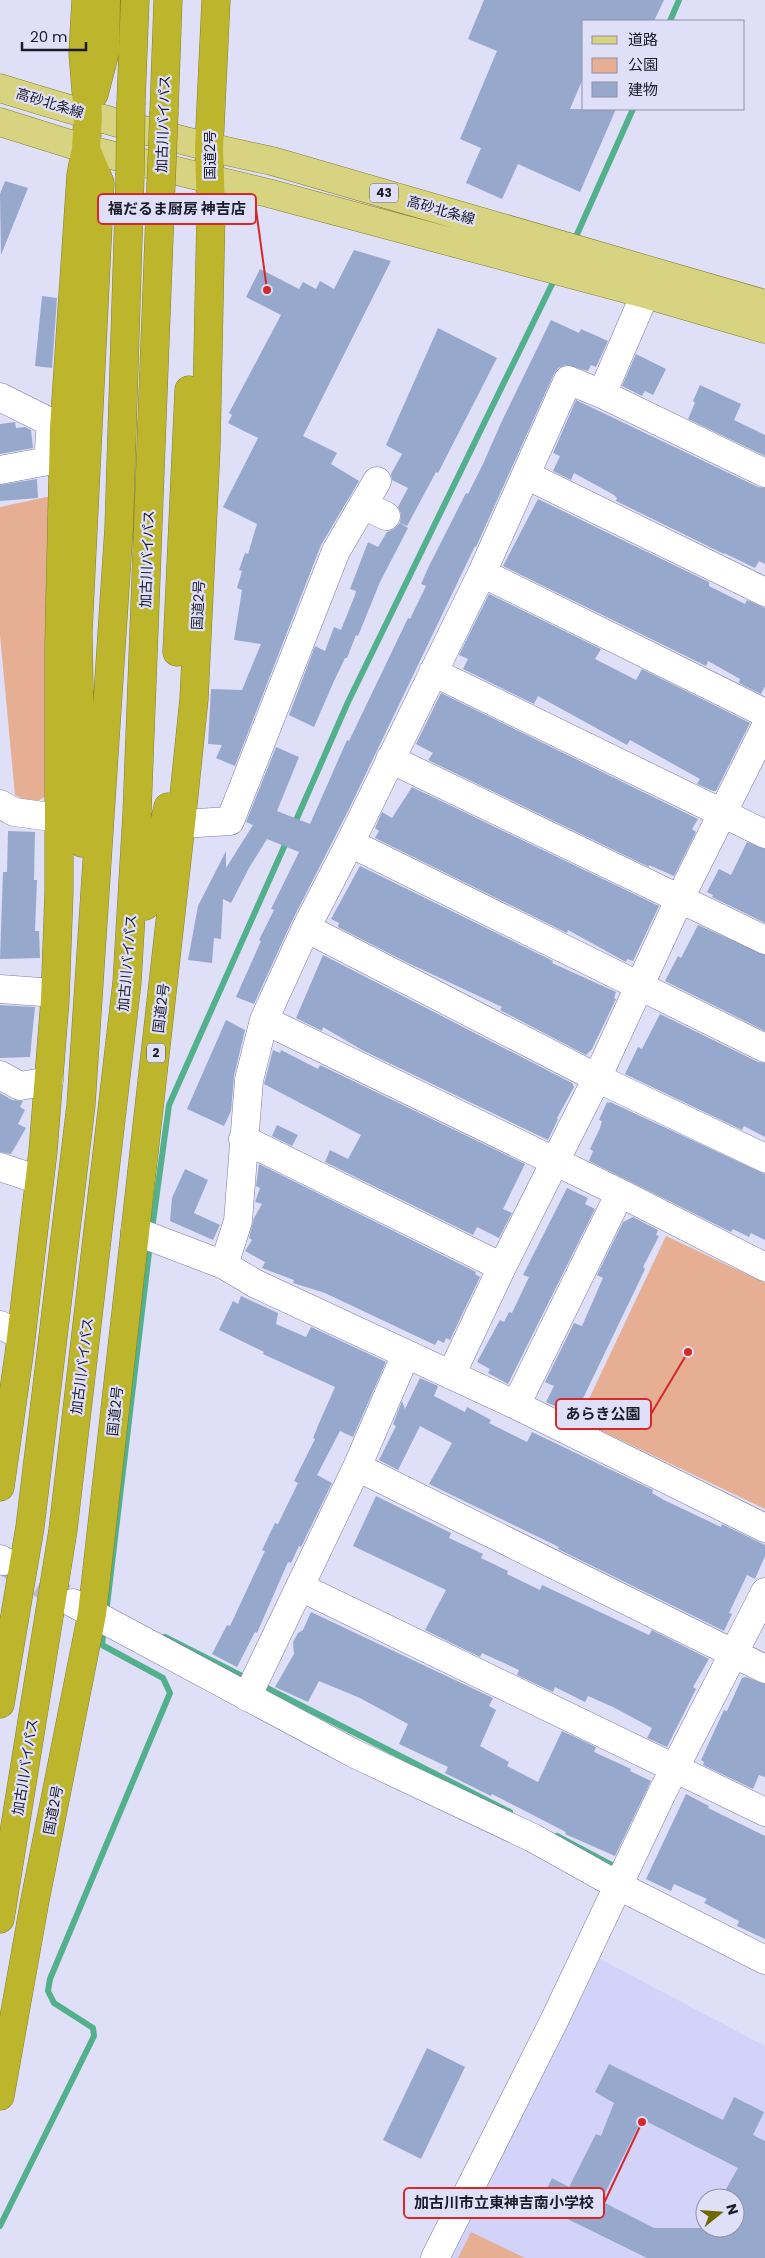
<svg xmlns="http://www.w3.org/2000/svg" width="765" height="2258" viewBox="0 0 765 2258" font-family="Poppins,'Noto Sans JP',sans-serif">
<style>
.built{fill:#d3d2f9;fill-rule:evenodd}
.green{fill:#e6ae93}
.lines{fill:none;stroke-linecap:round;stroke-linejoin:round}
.stream{stroke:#52b08d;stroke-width:6}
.building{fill:#97a8cd;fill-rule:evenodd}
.minor-tunnel{stroke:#b8b8cf;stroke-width:28;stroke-dasharray:28 14;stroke-linecap:butt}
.minor-casing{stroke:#7c7ba1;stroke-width:29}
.major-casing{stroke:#847f2b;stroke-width:29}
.highway-casing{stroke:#847f2b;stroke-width:29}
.minor{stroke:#fff;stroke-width:28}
.major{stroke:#d7d380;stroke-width:28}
.highway{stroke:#bdb62c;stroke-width:28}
.highway-bridge-casing{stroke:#847f2b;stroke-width:29;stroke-linecap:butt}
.highway-bridge{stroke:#bdb62c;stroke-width:28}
.labels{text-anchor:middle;stroke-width:4.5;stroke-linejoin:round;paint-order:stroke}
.shield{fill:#dfdff8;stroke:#565567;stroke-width:1}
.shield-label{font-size:12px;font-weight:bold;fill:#1b1a29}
.street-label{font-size:14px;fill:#1b1a29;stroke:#dfdff8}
.leader{fill:none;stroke:#d62828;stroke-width:2}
.callout-dot{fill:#d62828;stroke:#dfdff8;stroke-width:2}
.callout{fill:#dfdff8;stroke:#d62828;stroke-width:2}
.callout-label{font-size:15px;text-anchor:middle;font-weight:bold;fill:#1b1a29}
</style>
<rect width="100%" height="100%" fill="#dfdff8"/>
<path class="built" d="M600,1959L765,2046V2258H451ZM705,2198H735V2228H705Z"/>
<path class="green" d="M56,495L46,796L33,804L15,795L0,635V507Z
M666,1236L765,1283V1509L579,1420Z
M471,2232L525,2258H458Z"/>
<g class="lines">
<path class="stream" d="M670,21L679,0
M574,241L633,109
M294,825L348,702L556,276
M152,1229L169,1105L288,838
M106,1614L150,1244
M165,1637L250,1680
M261,1685L510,1812
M557,1836L619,1869
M0,2226L94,2036L93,2028L54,2003L48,1991L50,1979L170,1693L163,1678L102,1645L104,1627"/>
</g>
<path class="building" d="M484,0H664L654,21H584V76L570,109H616L580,192L518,164L502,199L466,183L481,148L460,139L497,51L468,39Z
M5,181L28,188L1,255L0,194Z
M354,250L391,261L303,436L337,453L331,464L359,481L321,545L235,766L216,758L222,745L208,744L211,689L242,690L261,644L234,640L242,590L237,588L242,571L239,570L245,553L248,554L257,524L223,507L258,438L228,423L232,415L229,413L281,315L246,297L260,269L299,289L303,282L316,289L320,281L334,289Z
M42,296L57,298L52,368L35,366Z
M551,320L579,333L581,329L608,341L596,367L591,365L588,371L566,365L558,368L554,374L476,547L475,546L348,811L292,921L254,1004L236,997L261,941L259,940L274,910L271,909L299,852L267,839L249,868L231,903L223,899L221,939L214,938L212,963L188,960L198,906L226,851V868L253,825L246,822L276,747L299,757L277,811L310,824L347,740L349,741L408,618L410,619L426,586L421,584L429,566L466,493L468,494L483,464L501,423Z
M438,328L497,358L438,473L436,472L407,526L400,523L401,514L398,507L408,488L392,480L391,474L402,454L386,445Z
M636,354L666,369L653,395L645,391L642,396L622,386Z
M700,385L741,404L734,420L765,435V456L688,419L695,403L693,401Z
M576,400L758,487L765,488V564L759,561L755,568L724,553V554L616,501L617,498L614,495L574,473L571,480L553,471L560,456L553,453Z
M15,422L16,428L25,427L31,430L33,448L0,454V424Z
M37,479L38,498L0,501V485Z
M538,499L709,582V586L745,604L747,600L765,608V686L761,694L739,683L740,679L708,661L706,666L503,566Z
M400,523L408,528L380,582L358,636L356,635L347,658H345L334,681L314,727L289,715L315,646L325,651L334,627L341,630L355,595L356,591L350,589L368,542L378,547L387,532L394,529Z
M489,594L601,649L595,659L636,680L642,669L750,723L716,791H713L697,784L700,779L630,740L627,745L538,696L534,704L463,669L468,659L459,655Z
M441,693L698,819L692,829L696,832L674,876L649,865V867L428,760L433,753L416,744Z
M412,787L659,906L633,961L627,959L626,962L568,930L567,933L375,838L379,831L375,828L382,812L392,818Z
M8,831L35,832L34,880H37L35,931H39L40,958L0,959L3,872H7Z
M747,842L765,849V923L712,897L713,895L707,892L719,869L731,875Z
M360,866L553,961L552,963L616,992L614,998L616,999L592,1049L586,1055L500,1010L502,1007L406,962L338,927L339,923L331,919Z
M698,925L765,955V1031L665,981L678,956L681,958Z
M323,955L572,1083L574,1087L557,1118L558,1119L548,1140L362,1050L323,1027L322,1031L296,1018Z
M0,1005L35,1007L30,1057L0,1058Z
M660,1014L758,1062L765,1063V1137L744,1126L742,1130L625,1074L638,1047L642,1049Z
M226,1020L245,1030L234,1076L231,1111L224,1126L187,1109Z
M273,1050L280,1053L281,1050L318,1069L320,1065L525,1164L503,1209L512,1213L499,1238L477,1227L473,1235L325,1162L330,1150L348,1159L361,1135L264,1084Z
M0,1093L12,1100L23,1101L20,1107L25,1110L18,1124L26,1128L11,1154L0,1152Z
M607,1102L609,1103L610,1102L765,1174V1240L751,1233L749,1237L733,1229L731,1232L589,1161L593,1151L590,1149L600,1128L602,1121L599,1120Z
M277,1125L298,1135L292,1146L272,1136Z
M259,1164L476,1272L475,1274L480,1277L450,1340L446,1338L444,1343L438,1340L435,1345L325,1293L293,1283L294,1280L262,1268L265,1262L245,1251L252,1240L249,1238L254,1218L262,1204L255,1202L260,1188L256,1186Z
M185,1169L208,1180L194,1213L220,1225L213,1240L170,1221L172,1198Z
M567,1188L588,1198L585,1204L595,1209L508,1384L488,1373L490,1369L477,1362L500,1320L504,1322L509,1312L512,1313L529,1277L523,1275Z
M633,1217L658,1230L656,1235L659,1236L643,1267L645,1269L637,1286L575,1415L546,1402L554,1386L545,1382L574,1323L582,1326L603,1278L597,1275L623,1222Z
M241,1296L278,1313L276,1324L306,1337L311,1327L386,1362L353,1437L340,1431L317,1475L332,1483L301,1547L299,1546L291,1563L288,1562L257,1633L255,1632L237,1667L212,1654L227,1625L230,1626L265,1551L262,1550L275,1523L278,1524L298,1483L294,1481L315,1439L313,1438L320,1421L335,1387L263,1354L264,1352L219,1330L233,1301L238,1304Z
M420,1378L438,1386L434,1396L465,1412L467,1407L491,1420L489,1423L527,1442L532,1432L653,1490L652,1493L664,1500L721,1527L722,1524L765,1545V1556L755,1579L747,1575L729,1613L732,1614L724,1631L558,1549L559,1547L429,1484L452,1443L420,1426L398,1470L379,1460L396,1426L393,1424L402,1401L405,1409Z
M376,1496L451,1533L449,1538L483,1554L481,1558L508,1571L507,1574L540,1590L542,1585L649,1635L652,1630L709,1659L693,1687L696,1689L667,1747L647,1738L652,1728L613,1707L588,1696L585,1702L555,1687L553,1692L517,1675L519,1670L482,1653L480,1657L425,1630L446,1590L353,1546Z
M311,1612L493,1698L489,1706L496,1710L480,1746L509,1762L507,1766L538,1782L562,1731L596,1747L594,1752L631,1769L630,1771L651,1781L615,1856L565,1834L566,1832L492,1794L491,1796L445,1773L448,1767L399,1744L408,1724L360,1698L319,1681L308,1702L275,1687L294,1654L293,1642L298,1633L303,1630Z
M746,1677L765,1684V1777L759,1775L753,1789L703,1765L704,1762L701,1760L724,1710L727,1711L742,1678Z
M686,1794L709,1806L708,1808L765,1836V1939L737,1926L739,1921L704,1903L707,1899L674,1884L671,1891L646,1879Z
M427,2048L465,2067L421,2159L383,2140Z
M609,2064L723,2120L734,2097L764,2112L753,2135L765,2141V2258H647L539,2205L552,2178L569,2187L596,2134L601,2136L614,2103L595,2092ZM642,2119L738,2168L721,2198H735V2228H654L601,2201Z"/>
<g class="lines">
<path class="minor-tunnel" d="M4,1561L73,1603"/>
<defs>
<path id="minor" d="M602,394L645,294
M0,397L64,429
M0,470L48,461L51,422
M526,475L765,592
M363,505L386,516
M482,573L765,713
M433,672L765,834
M390,759L765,940
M0,804L14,812L59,818
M181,824L230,821L336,551L377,481
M350,843L765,1048
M306,928L597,1078L765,1158
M0,989L55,993
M264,1020L620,1193L765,1267
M0,1075L20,1086L49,1081
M243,1139L502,1267
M0,1167L39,1180
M135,1231L224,1265L256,1284L516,1405L765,1528
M224,1265L238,1221L249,1080L264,1020L306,928L350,843L482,573L568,380L602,394L765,473
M0,1325L21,1335
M451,1375L502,1267L597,1078L680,898L765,728
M516,1405L620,1193
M357,1467L765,1669
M0,1559L4,1561
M300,1587L765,1812
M73,1603L353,1753L533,1838L619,1886L765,1960
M247,1697L357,1467L406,1354
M435,2258L554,2021L662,1793L765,1592"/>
<path id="major" d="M0,88C90,116 180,142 272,161L765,304
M0,122L86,149L268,193L645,294L765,329"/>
<path id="highway" d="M94,94L105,52L106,0
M131,102L135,0
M164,112L168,0
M177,652L189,390
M82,843L78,633L100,183L86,149
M145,906L168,807
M0,1487L19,1355L43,1151L55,1000L59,892V645L64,429L81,175L86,149L88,115L83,53L86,0
M0,1704L30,1527L81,1105L119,527L130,176
M0,1919L63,1530L127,982L137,813L161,185
M0,2096L35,1900L92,1614L181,824L194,699L206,448L211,211L209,148L216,0"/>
</defs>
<use href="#minor" class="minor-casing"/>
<use href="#major" class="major-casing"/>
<use href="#highway" class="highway-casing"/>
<use href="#minor" class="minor"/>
<use href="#major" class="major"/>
<use href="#highway" class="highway"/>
<defs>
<path id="highway-bridge" d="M130,176L131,102
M161,185L164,112"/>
</defs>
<use href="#highway-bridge" class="highway-bridge-casing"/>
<use href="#highway-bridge" class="highway-bridge"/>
</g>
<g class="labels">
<g class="shield">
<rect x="370" y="183.5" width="28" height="19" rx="4"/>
<rect x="147" y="1043.5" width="18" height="19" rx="4"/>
</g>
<g class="shield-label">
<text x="384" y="197">43</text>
<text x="156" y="1057">2</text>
</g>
<g class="street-label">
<text transform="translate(50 103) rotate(17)" y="5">高砂北条線</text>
<text transform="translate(163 124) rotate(-88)" y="5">加古川バイパス</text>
<text transform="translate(210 155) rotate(-90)" y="5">国道2号</text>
<text transform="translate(441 210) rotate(16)" y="5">高砂北条線</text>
<text transform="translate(147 559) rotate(-88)" y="5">加古川バイパス</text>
<text transform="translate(198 605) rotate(-87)" y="5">国道2号</text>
<text transform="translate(127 963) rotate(-85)" y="5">加古川バイパス</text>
<text transform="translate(161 1008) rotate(-83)" y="5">国道2号</text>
<text transform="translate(82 1366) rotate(-83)" y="5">加古川バイパス</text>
<text transform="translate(115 1411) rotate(-84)" y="5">国道2号</text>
<text transform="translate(25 1767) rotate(-81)" y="5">加古川バイパス</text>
<text transform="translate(53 1810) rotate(-79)" y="5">国道2号</text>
</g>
</g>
<path class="leader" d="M267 290L256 209M688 1352L651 1414M642 2122L604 2203"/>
<g class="callout-dot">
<circle cx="267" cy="290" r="5"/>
<circle cx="688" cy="1352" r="5"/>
<circle cx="642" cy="2122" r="5"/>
</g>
<g class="callout">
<rect x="98" y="194" width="158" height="30" rx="5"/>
<rect x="556" y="1399" width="95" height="30" rx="5"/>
<rect x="404" y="2188" width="200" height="30" rx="5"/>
</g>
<g class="callout-label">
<text x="177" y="214">福だるま厨房 神吉店</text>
<text x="603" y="1419">あらき公園</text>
<text x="504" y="2208">加古川市立東神吉南小学校</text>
</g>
<rect x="582" y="20" width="162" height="90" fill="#dfdff8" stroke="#9190a5"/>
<rect x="592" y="36" width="25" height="8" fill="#d7d380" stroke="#9190a5"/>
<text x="628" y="45" font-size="15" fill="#1b1a29">道路</text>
<rect x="592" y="58" width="25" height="15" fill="#e6ae93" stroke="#9190a5"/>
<text x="628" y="70" font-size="15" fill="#1b1a29">公園</text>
<rect x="592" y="82" width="25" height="15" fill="#97a8cd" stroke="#9190a5"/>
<text x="628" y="95" font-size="15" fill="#1b1a29">建物</text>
<g transform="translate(720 2213) rotate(73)"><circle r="24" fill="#dfdff8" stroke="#9190a5"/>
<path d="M0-4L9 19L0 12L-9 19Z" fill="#6e6901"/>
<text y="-8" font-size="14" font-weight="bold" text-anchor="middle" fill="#1b1a29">N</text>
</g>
<path d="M22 42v8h64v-8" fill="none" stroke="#1b1a29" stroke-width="2.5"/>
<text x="30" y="42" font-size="15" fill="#1b1a29" stroke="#dfdff8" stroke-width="4" paint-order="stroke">20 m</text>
</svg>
